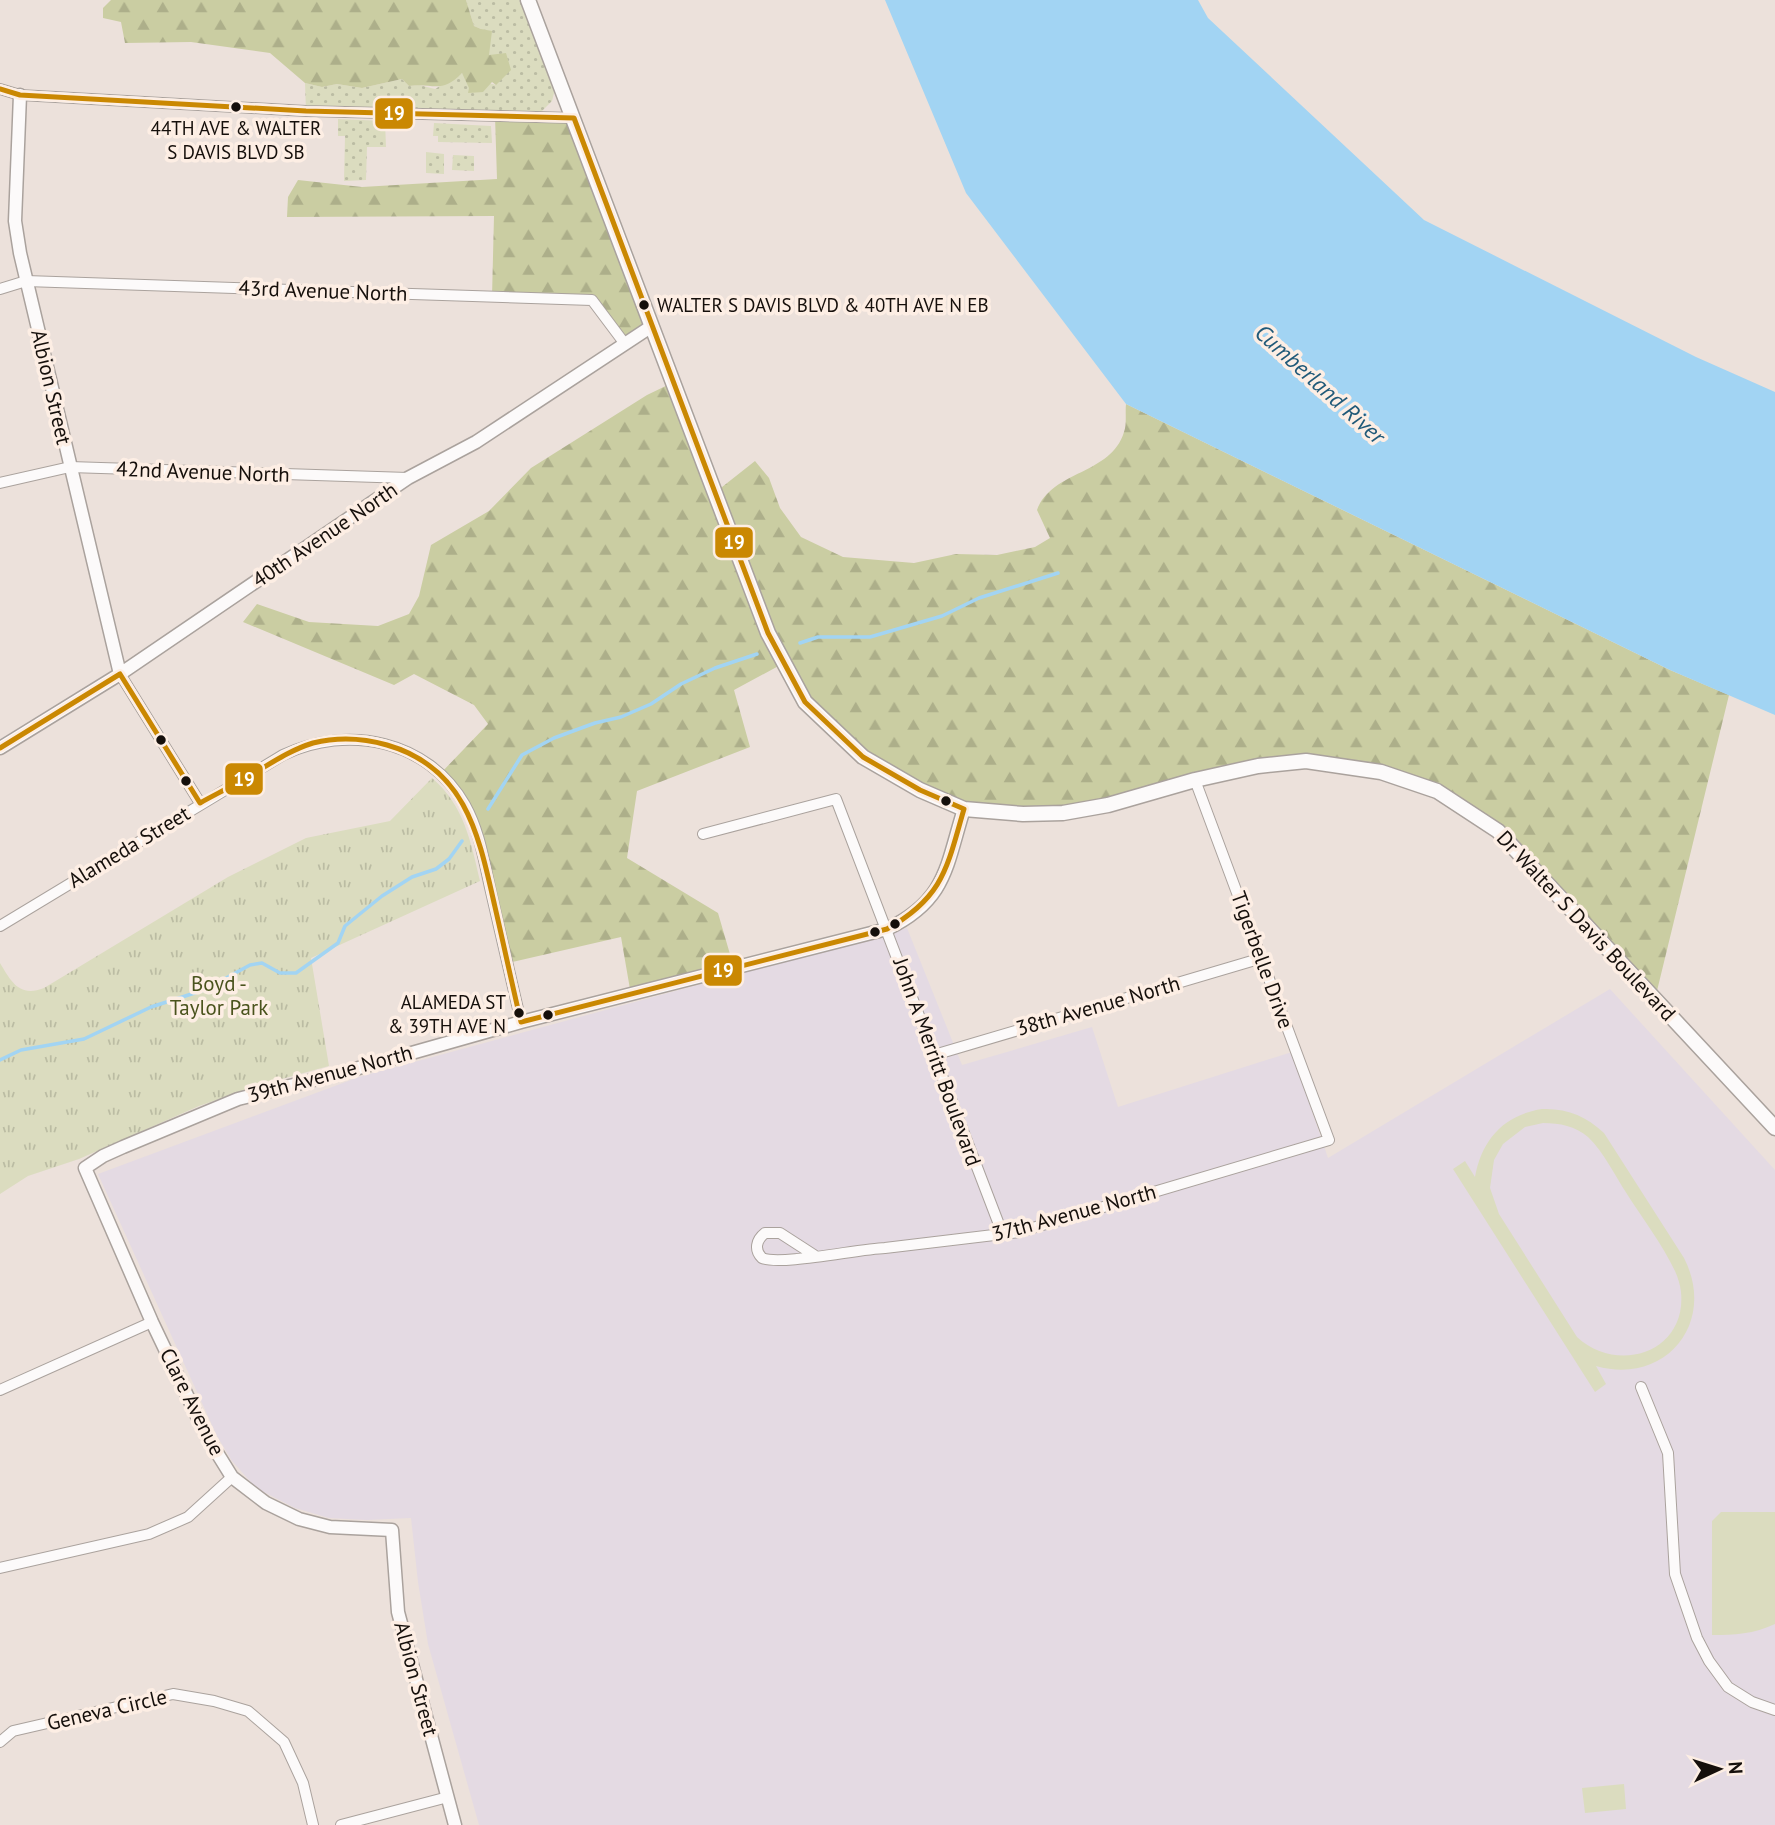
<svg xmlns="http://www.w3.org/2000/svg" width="1775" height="1825" viewBox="0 0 1775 1825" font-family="'PT Sans',sans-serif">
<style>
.education{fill:#e4dae3}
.grass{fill:url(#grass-dots)}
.forest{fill:url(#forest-firs)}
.park{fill:url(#park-tufts)}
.pitch{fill:#dbdcbf;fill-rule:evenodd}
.water{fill:#a2d4f3}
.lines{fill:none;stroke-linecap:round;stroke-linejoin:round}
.stream{stroke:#a2d4f3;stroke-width:3.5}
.minor-casing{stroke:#aaa29d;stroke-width:12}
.tertiary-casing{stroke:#aaa29d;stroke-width:15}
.secondary-casing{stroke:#aaa29d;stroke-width:17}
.minor{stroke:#fcfafa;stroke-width:10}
.tertiary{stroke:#fcfafa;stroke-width:12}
.secondary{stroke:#fcfafa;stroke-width:14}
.bus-1-casing{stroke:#fdeee4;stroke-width:10}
.bus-1{stroke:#ca8802;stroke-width:5}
.bus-dot{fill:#150f0b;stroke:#fdeee4;stroke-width:2.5}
.labels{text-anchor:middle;stroke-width:7;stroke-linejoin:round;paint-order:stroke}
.bus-label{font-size:19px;fill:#150f0b;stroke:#fdeee4}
.street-label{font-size:21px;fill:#150f0b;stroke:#fdeee4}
.park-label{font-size:21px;fill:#4a531d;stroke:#fdeee4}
.water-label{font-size:23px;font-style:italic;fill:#215a79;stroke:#fdeee4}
.line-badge{stroke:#fdeee4;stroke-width:2.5}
.badge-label{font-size:19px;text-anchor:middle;font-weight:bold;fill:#fff}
</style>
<defs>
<pattern id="grass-dots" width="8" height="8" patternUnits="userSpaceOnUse" patternTransform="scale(1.75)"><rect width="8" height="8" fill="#dbdcbf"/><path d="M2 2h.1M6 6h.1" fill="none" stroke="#bbbca3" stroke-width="1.8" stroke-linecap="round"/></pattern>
<pattern id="forest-firs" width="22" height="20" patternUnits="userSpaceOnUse" patternTransform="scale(1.75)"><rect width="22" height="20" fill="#cacda2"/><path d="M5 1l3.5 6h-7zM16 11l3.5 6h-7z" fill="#adaf8a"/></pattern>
<pattern id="park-tufts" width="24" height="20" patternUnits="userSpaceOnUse" patternTransform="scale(1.75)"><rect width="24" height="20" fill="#dbdcbf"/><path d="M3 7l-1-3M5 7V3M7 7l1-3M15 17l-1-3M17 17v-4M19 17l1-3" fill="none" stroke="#bbbca3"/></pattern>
</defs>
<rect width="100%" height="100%" fill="#ece1db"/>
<path class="education" d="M907,928L962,1065L1092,1027L1118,1107L1292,1052L1328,1158L1610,989L1775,1170V1825H479L428,1644L418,1582L411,1518L367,1520L329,1518L295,1508L256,1488L232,1461L217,1436L98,1174L359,1077Z"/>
<path class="grass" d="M466,0H528L556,85L552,101L536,117L306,111L305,83L322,87L337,84L362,88L402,79L409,86L419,85L435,89L462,73L464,76L496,85L481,29L474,26Z
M338,119L385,121L386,147H367L366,180L344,181L345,136H338Z
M434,123L491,126L492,143L438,142V136H433Z
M426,152L444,154V174L426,173Z
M453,155L474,156V171L452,170Z"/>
<path class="forest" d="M111,0H466L474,26L481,29L492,31L489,55L506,53L511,70L496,85L492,82L483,92L468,93L469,88L462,73C441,95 432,82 409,86L402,79L362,88L337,84L322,87L305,83L270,53L191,42L125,43L121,22L103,18V8Z
M495,116L574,118L652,326L625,344L592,300L492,297L494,216L287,217L288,197L298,180L362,187L497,179Z
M674,382L717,491L755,461L769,478L780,508L801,537L843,557L914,563L956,554L997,555L1035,547L1050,538L1037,510C1052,470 1111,475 1124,432C1127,424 1125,412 1126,404L1670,670L1729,695L1655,999L1498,831L1437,791L1306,761L1108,805L964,809L863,757L805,702L784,663L734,690L750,747L637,791L627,858L718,913L734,968L631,995L621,937L508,963L473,821L440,774L488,724L474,705L414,674L394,685L243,622L257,604L309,622L378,626L409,614L419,596L431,545L489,511L531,468L647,395Z"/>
<path class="park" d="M432,778C464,805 471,842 480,881L311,958L329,1066L260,1085L199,1106L79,1159L28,1176L0,1194V963C11,981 19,998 44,988L228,877L306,838L390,821Z"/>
<path class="pitch" d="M1542,1109C1567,1108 1586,1116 1604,1133L1684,1258C1717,1322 1666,1386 1596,1366L1606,1384L1595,1392L1453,1169L1465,1161L1475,1177C1482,1139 1504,1115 1542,1109ZM1543,1123C1560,1123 1575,1126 1588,1137C1604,1152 1615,1176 1627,1194C1643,1219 1662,1244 1675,1271C1678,1278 1680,1284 1681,1292C1687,1352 1618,1375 1577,1337L1499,1214L1490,1188L1494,1160L1503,1144L1525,1127Z
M1721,1512H1775V1624C1754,1634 1734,1635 1712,1635V1521Z
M1624,1784L1626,1809L1585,1813L1582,1788Z"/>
<path class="water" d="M885,0H1198L1208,18L1424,220L1696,357L1775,392V715L1670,670L1126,404L966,193Z"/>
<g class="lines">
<path class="stream" d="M800,643L818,637H870L942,616L979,598L1058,573
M488,809L522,755L554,738L595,723L621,717L651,704L681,684L715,668L757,654
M0,1060L21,1050L84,1039L151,1007L204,990L250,965L262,963L280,973H296L338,943L345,926L382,896L412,877L436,869L449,859L462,841"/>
<defs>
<path id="minor" d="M0,89L20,95L306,111L574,118
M0,289L26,281L592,300L625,344
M0,483L70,467L408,478
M120,674L200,803
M703,834L836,799L1003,1235
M0,926L283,755C348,724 428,740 465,805C480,832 484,862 491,892C501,935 511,978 521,1022
M934,1055L1262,958
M814,1255L780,1233H765C756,1240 754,1250 762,1258C780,1266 858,1249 885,1248L1019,1232L1329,1140L1195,780
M1641,1387L1668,1453L1675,1574L1697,1638L1709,1661L1728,1687L1752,1702L1775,1710
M0,1390L152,1322
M0,1568L149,1534L188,1517L232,1477
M0,1742L13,1731L173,1694L214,1701L248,1711L284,1742L303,1783L313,1825
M341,1825L448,1797"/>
<path id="tertiary" d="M20,95L15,221L20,253L120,674
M0,748L120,674L408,478L476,442L652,326
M455,1825L398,1612L392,1530L330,1527L299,1519L266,1503L232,1477L206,1435L152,1322L85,1168L103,1156L123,1147L238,1099L341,1073L521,1022L887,929C947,900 946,866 964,809"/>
<path id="secondary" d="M528,0L768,633L805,702L863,757L920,790L964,809L1023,814L1063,813L1108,805L1195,780L1258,766L1306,761L1381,772L1437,791L1498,831L1775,1128"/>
</defs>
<use href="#minor" class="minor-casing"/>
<use href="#tertiary" class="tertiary-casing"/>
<use href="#secondary" class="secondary-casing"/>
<use href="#minor" class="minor"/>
<use href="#tertiary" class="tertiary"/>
<use href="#secondary" class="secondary"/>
<defs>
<path id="bus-1" d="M0,89L20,95L306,111L574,118L768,633L805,702L863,757L920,790L964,809C947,867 944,897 887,929L521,1022C512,984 504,946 495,907C479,837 467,768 387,745C363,738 337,737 313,743C287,751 266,767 242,780C229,788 214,795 200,803L120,674L0,748"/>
</defs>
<use href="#bus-1" class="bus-1-casing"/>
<use href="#bus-1" class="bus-1"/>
</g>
<g class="bus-dot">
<circle cx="236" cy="107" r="6"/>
<circle cx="644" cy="305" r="6"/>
<circle cx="161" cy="740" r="6"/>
<circle cx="186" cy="781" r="6"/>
<circle cx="946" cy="801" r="6"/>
<circle cx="895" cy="924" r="6"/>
<circle cx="875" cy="932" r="6"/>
<circle cx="519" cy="1013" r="6"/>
<circle cx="548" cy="1015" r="6"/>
</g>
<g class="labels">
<g class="bus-label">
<text x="236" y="135">44TH AVE &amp; WALTER<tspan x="236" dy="24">S DAVIS BLVD SB</tspan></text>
<text x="657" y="312" text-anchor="start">WALTER S DAVIS BLVD &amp; 40TH AVE N EB</text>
<text x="506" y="1009" text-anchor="end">ALAMEDA ST<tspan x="506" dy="24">&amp; 39TH AVE N</tspan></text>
</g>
<g class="street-label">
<text transform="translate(323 291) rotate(2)" y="7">43rd Avenue North</text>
<text transform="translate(51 387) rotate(77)" y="7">Albion Street</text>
<text transform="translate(203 472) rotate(2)" y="7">42nd Avenue North</text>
<text transform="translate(325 535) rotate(-34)" y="7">40th Avenue North</text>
<text transform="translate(129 847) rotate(-31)" y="7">Alameda Street</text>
<text transform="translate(1586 926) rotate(47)" y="7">Dr Walter S Davis Boulevard</text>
<text transform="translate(1262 960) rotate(70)" y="7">Tigerbelle Drive</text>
<text transform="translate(1098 1006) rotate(-16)" y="7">38th Avenue North</text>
<text transform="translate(937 1062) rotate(70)" y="7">John A Merritt Boulevard</text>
<text transform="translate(330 1074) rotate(-15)" y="7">39th Avenue North</text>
<text transform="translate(1074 1213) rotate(-15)" y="7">37th Avenue North</text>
<text transform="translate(192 1402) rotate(63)" y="7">Clare Avenue</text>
<text transform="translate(416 1679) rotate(75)" y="7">Albion Street</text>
<text transform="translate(107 1710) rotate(-13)" y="7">Geneva Circle</text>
</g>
<g class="park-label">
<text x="219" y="991">Boyd -<tspan x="219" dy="24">Taylor Park</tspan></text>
</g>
<g class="water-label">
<text transform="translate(1320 384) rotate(42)" y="8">Cumberland River</text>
</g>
</g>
<g class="line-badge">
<rect x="374" y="97" width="40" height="33" rx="7" fill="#ca8802"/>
<rect x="714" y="526" width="40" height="33" rx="7" fill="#ca8802"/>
<rect x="224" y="762" width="40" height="34" rx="7" fill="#ca8802"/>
<rect x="703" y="954" width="40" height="33" rx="7" fill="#ca8802"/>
</g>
<g class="badge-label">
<text x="394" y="120">19</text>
<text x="734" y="549">19</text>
<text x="244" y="786">19</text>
<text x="723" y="977">19</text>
</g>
<g transform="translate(1719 1769) rotate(86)" stroke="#fdeee4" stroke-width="5" paint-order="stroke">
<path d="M0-5L12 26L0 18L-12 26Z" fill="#150f0b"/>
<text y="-10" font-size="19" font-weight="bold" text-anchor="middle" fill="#150f0b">N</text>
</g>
</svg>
